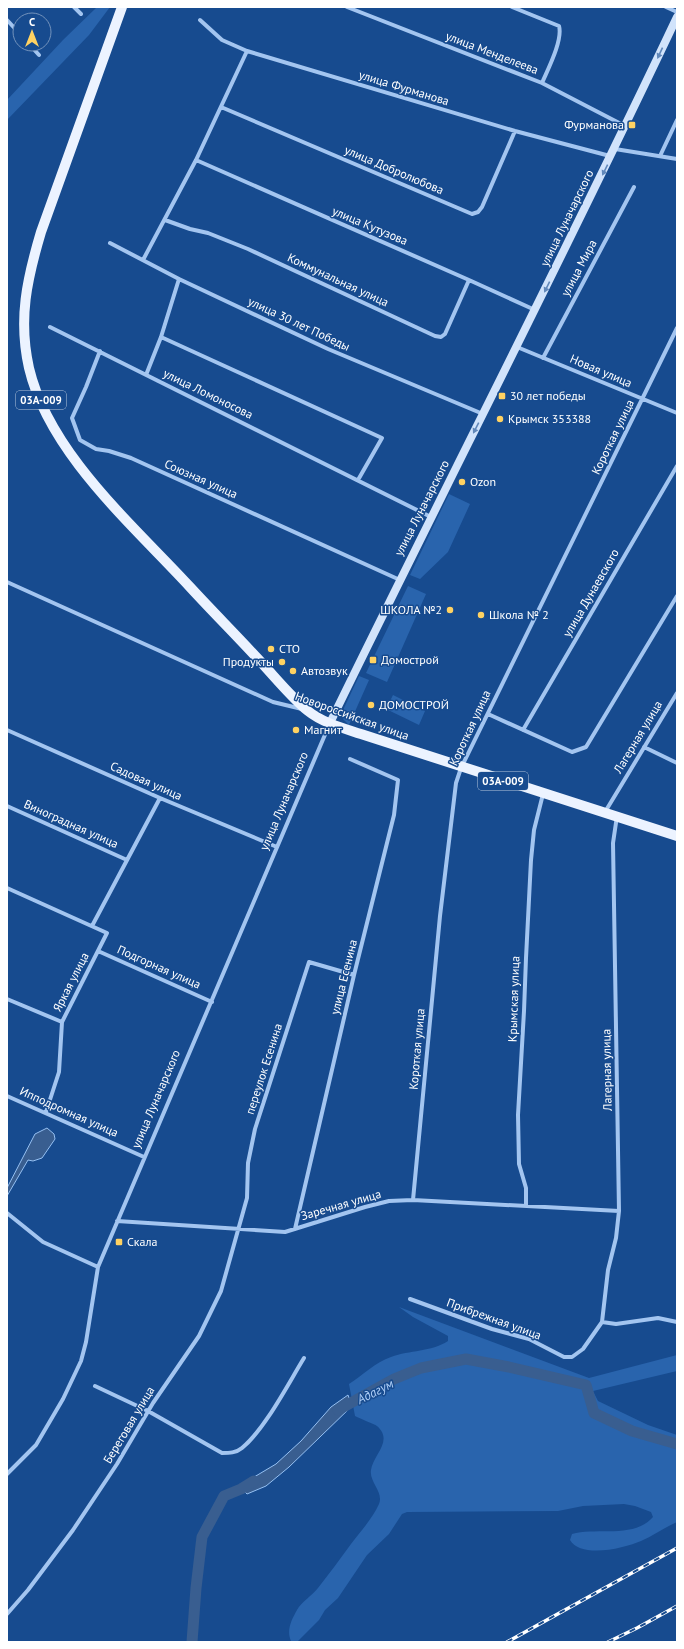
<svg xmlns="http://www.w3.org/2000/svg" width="684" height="1649" viewBox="0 0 684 1649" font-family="'PT Sans',sans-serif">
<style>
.green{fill:#2964ad}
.water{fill:#395e90;stroke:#95c0f2}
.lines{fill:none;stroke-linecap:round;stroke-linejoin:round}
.river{stroke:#395e90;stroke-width:11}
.street{stroke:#a3c5f0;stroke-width:4}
.secondary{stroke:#d1e3fb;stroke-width:8}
.primary{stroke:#ecf3ff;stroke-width:10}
.rail-casing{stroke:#fff;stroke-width:3.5}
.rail{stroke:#174b8f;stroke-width:2;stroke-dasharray:6;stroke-linecap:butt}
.oneway{fill:#6188ba}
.poi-dot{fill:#ffd262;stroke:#174b8f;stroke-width:1.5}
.labels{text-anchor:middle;stroke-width:3;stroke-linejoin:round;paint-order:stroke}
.shield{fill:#174b8f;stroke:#b9c9dd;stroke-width:1}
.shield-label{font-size:11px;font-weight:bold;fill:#fff}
.street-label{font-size:12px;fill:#fff;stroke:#174b8f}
.poi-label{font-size:12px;fill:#fff;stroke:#174b8f;text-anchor:start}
.water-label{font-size:13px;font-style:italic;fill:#afcff7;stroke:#174b8f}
</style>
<rect width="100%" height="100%" fill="#174b8f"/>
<path class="green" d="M97,7H110L89,35L7,120V100L63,40Z
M449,494L470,504L448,552L420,579L410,575Z
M408,586L426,594L387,682L366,673Z
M359,676L369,680L349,725L343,719L344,708Z
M393,695L425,711L419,725L386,709Z
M399,1307L589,1378L677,1355V1371L593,1391L598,1401L648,1425L677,1435V1522C665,1527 653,1536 641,1541C625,1548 581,1559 570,1540L572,1534C597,1527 634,1539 653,1517L651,1512L635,1506L624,1504L583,1506L558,1511L407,1512L402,1514L389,1534L367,1555L338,1598L325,1610L319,1620L297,1642L291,1641C286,1630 292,1619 297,1610C302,1601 312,1596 318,1588C329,1574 340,1559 351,1544C360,1532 373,1518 379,1504C384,1492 369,1482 371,1470C373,1455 394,1441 377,1426C374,1424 361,1419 355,1416L349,1384C363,1375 376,1362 391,1357C410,1350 431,1352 448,1341V1336L413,1317Z"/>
<path class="water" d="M47,1128L54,1134L55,1139L42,1158L33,1161L28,1160L7,1196V1188L35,1134Z
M348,1395L352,1406L289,1467L266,1486L247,1494L239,1486L276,1464L301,1441L331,1407Z"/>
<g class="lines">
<path class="river" d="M338,1410L394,1379L421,1368L466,1359L509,1367L586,1385L594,1413L632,1431L677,1444
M192,1642L196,1588L202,1537L224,1496L241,1489L254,1481"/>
<path class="street" d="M74,7L81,14
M347,7L542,83L625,126
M512,7L559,26C563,40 548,69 542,83
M666,7L677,12
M7,20L20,34
M200,20L222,40L247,51L515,131L610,156
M29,44L39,55
M221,107L472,214L478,212L482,207L515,131
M615,149L677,159
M660,156L677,120
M196,160L469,280L535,310
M165,220L190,229L208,233L248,249L435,336L441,337L445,334L469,280
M110,243L179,279L328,349L483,414
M143,260L196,160L247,51
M50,327L431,517
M161,337L382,438L358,480
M517,347L677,413
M100,351L86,387L72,418L80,440L96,449L109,451L131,458L400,580
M543,358L634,187
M146,375L161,337L179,279
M7,582L273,702L302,709
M488,714L572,752L586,747L677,596
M7,730L160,798L277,847
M523,730L677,466
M644,747L677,763
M7,806L127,860
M605,812L677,693
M7,888L107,933L62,1022L59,1072L46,1112
M92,926L160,798
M98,951L212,1002
M7,999L62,1022
M7,1096L144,1157
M413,1200L440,916L456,783L461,768L677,328
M526,1205V1188L519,1164L518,1115L524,1011L526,958L531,860L534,830L543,794
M7,1213L43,1242L98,1267
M117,1221L285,1232L365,1207L389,1201L413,1200L619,1211
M295,1229L354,975L394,815L398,780L350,759
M410,1299L492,1329L529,1339L564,1357H572L583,1349L602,1322L608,1270L616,1238L619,1211L613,843L617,816
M602,1322L616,1324L658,1318L677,1322
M95,1386L148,1411L222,1453C229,1453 236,1453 242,1448C265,1429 288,1384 304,1358
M7,1474L36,1445L63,1399L81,1361L86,1342L98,1267L330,723
M7,1614L28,1590L73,1530L117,1464L153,1403L199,1336L221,1291L247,1198L248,1163L255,1129L309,962L354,975"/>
<path class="secondary" d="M330,723C445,487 565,254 677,17"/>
<path class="primary" d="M122,7L41,232C27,279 18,319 29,368C49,453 133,525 190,587C213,612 236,635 259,660C275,677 290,696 308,711C323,723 343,728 361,734L677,836"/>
<defs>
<path id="rail" d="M507,1642L677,1548
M608,1642L637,1628L677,1606"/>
</defs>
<use href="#rail" class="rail-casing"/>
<use href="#rail" class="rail"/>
</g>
<defs><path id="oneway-solid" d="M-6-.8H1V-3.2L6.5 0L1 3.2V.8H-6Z"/></defs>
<g class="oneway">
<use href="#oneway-solid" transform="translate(660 53) rotate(115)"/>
<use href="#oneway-solid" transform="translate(605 170) rotate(116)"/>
<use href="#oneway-solid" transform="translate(547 287) rotate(116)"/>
<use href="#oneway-solid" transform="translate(476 428) rotate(117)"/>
</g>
<g class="poi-dot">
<rect x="628" y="121" width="8" height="8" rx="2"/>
<rect x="498" y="392" width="8" height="8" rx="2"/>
<circle cx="500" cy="419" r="4"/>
<circle cx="462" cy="482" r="4"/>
<circle cx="450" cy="610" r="4"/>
<circle cx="481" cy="615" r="4"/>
<circle cx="271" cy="649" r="4"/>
<rect x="369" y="656" width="8" height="8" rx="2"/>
<circle cx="282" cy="662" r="4"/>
<circle cx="293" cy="671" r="4"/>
<circle cx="371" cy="705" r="4"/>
<circle cx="296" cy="730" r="4"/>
<rect x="115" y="1238" width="8" height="8" rx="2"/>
</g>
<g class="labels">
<g class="shield">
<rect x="16" y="391" width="50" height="18" rx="3"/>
<rect x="478" y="772" width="50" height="18" rx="3"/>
</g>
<g class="shield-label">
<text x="41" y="404">03А-009</text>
<text x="503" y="785">03А-009</text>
</g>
<g class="street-label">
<text transform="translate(492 53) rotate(21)" y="4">улица Менделеева</text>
<text transform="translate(404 88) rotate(17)" y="4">улица Фурманова</text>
<text transform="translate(394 170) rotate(23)" y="4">улица Добролюбова</text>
<text transform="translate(567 218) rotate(-64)" y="4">улица Луначарского</text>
<text transform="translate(370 226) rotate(23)" y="4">улица Кутузова</text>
<text transform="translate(579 268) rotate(-62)" y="4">улица Мира</text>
<text transform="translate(338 280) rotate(25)" y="4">Коммунальная улица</text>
<text transform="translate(299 324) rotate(25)" y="4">улица 30 лет Победы</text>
<text transform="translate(601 371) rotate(23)" y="4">Новая улица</text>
<text transform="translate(208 394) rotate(26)" y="4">улица Ломоносова</text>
<text transform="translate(613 437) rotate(-64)" y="4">Короткая улица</text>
<text transform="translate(201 479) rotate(24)" y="4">Союзная улица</text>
<text transform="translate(422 508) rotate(-63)" y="4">улица Луначарского</text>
<text transform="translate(591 593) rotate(-60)" y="4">улица Дунаевского</text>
<text transform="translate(352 716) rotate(20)" y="4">Новороссийская улица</text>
<text transform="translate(470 728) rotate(-65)" y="4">Короткая улица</text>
<text transform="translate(638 737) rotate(-59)" y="4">Лагерная улица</text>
<text transform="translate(146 781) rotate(24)" y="4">Садовая улица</text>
<text transform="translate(284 801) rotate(-67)" y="4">улица Луначарского</text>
<text transform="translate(71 824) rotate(24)" y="4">Виноградная улица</text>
<text transform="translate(159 967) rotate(24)" y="4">Подгорная улица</text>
<text transform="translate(344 977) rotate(-76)" y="4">улица Есенина</text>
<text transform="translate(71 982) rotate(-63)" y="4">Яркая улица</text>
<text transform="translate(514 999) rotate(-88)" y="4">Крымская улица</text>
<text transform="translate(417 1049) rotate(-85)" y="4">Короткая улица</text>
<text transform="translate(264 1069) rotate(-72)" y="4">переулок Есенина</text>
<text transform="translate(607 1070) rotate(-91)" y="4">Лагерная улица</text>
<text transform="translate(156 1099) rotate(-67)" y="4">улица Луначарского</text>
<text transform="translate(69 1112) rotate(24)" y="4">Ипподромная улица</text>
<text transform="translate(341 1205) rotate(-16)" y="4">Заречная улица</text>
<text transform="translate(494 1319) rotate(20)" y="4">Прибрежная улица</text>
<text transform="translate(129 1425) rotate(-59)" y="4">Береговая улица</text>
</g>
<g class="poi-label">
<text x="624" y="129" text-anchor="end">Фурманова</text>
<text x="510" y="400">30 лет победы</text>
<text x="508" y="423">Крымск 353388</text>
<text x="470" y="486">Ozon</text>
<text x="442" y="614" text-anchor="end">ШКОЛА №2</text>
<text x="489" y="619">Школа № 2</text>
<text x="279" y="653">СТО</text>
<text x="381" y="664">Домострой</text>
<text x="274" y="666" text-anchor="end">Продукты</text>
<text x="301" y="675">Автозвук</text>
<text x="379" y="709">ДОМОСТРОЙ</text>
<text x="304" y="734">Магнит</text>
<text x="127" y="1246">Скала</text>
</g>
<g class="water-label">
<text transform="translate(375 1391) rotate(-27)" y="5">Адагум</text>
</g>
</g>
<rect width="684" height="1649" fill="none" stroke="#ffffff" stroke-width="16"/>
<g transform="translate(32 32)"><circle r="19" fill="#174b8f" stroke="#7493bc"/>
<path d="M0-3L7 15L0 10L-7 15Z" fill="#ffd262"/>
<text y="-6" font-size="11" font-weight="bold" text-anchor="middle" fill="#ffffff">С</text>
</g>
</svg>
